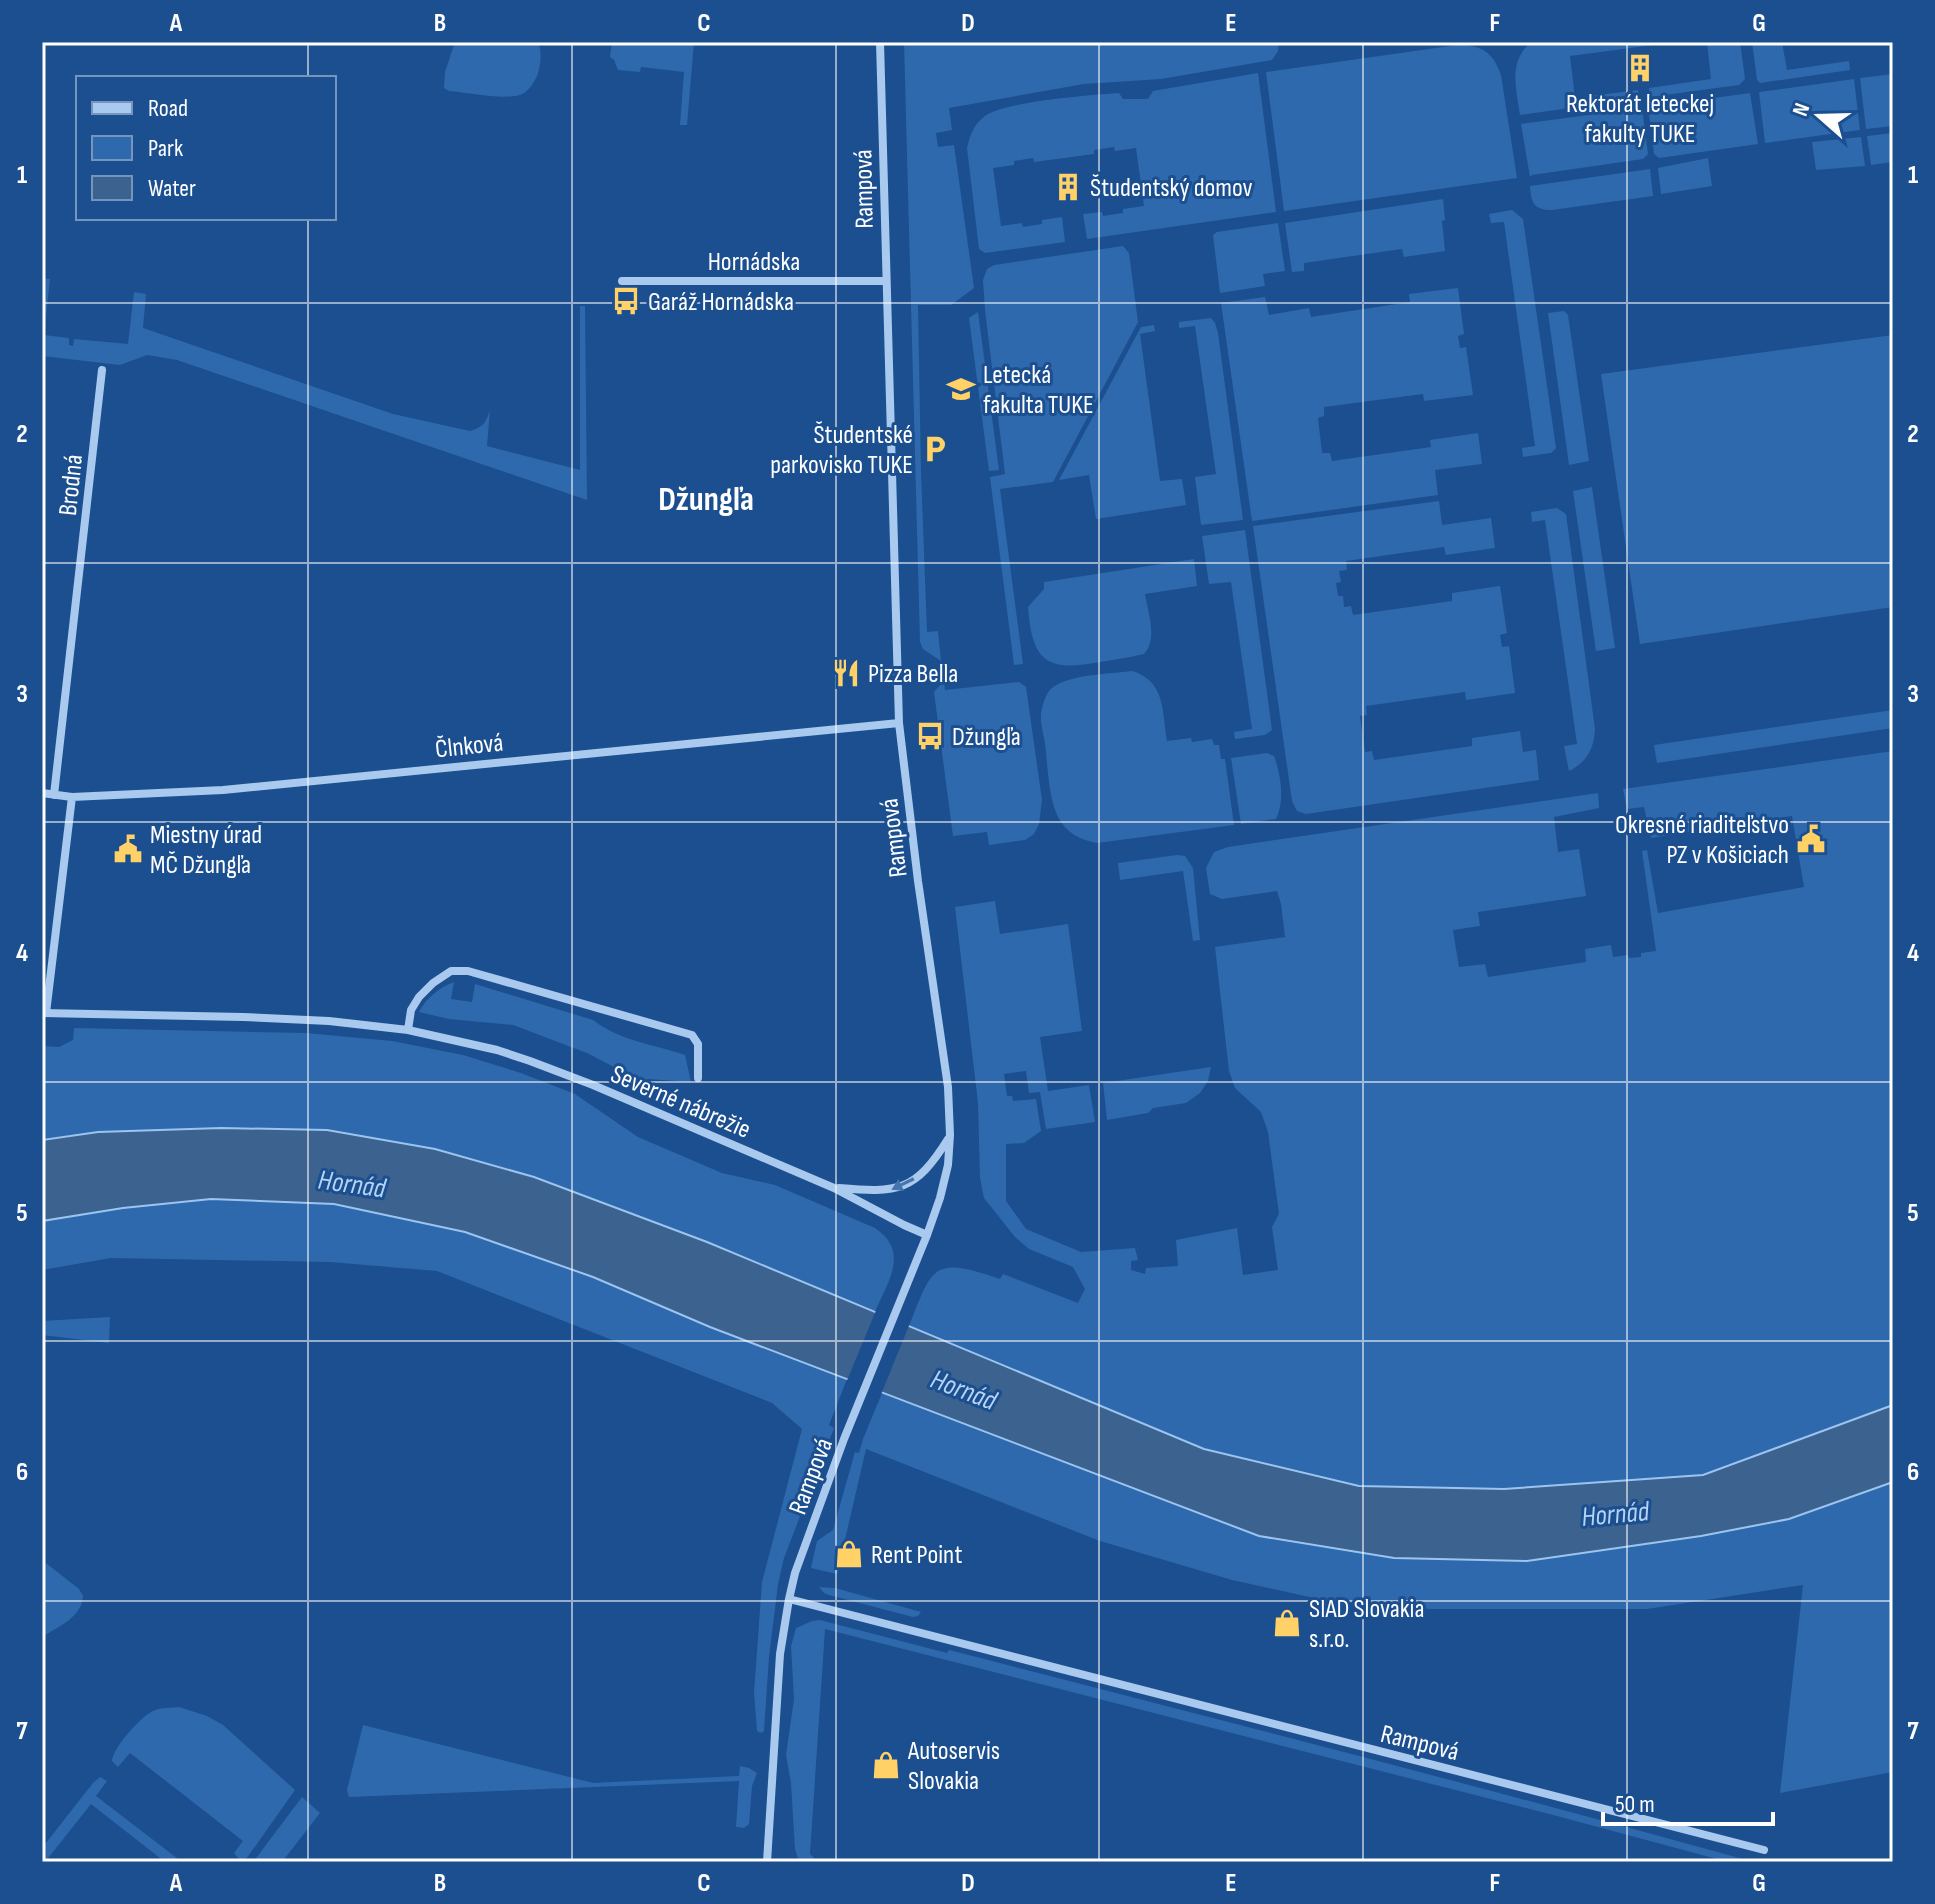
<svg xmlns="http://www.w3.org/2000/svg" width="1935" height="1904" viewBox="0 0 1935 1904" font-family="'Sofia Sans Condensed',sans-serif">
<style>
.green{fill:#2e69ad}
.water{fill:#3c6290;stroke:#9cc4f0;stroke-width:2}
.pier{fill:#1b4f8f}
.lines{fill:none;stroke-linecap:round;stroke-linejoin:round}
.minor{stroke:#a9c9ee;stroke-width:8}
.oneway{fill:#4674ac}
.grid{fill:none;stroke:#fff;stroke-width:2;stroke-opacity:0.55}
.labels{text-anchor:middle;stroke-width:6;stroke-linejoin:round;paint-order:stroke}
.poi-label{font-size:26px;fill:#fff;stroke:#1b4f8f;text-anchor:start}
.street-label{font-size:26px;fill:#fff;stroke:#1b4f8f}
.water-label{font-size:28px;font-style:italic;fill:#b5d3f5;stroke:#1b4f8f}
.district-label{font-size:34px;font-weight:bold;fill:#fff;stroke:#1b4f8f}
.neatline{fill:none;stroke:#fff;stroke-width:3}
.grid-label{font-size:26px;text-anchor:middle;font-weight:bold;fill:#fff}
</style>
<rect width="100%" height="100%" fill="#1b4f8f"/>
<path class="green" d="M455,42H538C542,51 541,63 538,73C536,80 530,89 524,93C511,102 465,92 449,91L444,88L445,72Z
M612,42H694L687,125H680L684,72L641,67L640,72L618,70L614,60L610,57Z
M904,42H1279L1278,51L1272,60L1161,79L1084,84L949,108L952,130L936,133L938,147L954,145L974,288L951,305H918L921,473L927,632L938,631L941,661L923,649L920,642Z
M1531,42H1676L1570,56L1575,98L1638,90L1640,98L1520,115C1516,88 1508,62 1531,42Z
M1707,42H1740L1745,79L1739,85L1650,97L1649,88L1711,79Z
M1752,42H1782L1787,70L1849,61L1850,70L1760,83L1757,80Z
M1457,45C1482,45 1493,52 1501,75L1517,178L1284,211L1266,72Z
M1258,73L1276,212L1087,239L1083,214L1102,212L1103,216L1123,213V209L1144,206L1136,148L1115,151L1114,147L1094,150V154L1034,162L1033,158L1014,161V165L993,168L1001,226L1022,223L1023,227L1042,224V220L1062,217L1065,242L985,253L979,249L967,148C970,135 974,124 985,116C1007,101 1091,95 1119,93L1123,99H1148L1153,91Z
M1893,74V126L1866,129L1860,78Z
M1854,79L1860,130L1765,143L1759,92Z
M1750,93L1758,144L1659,158L1654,154L1648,107Z
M1642,108L1648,154L1643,159L1532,175L1530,177L1521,124Z
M1893,133V162L1871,165L1867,136Z
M1861,137L1865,166L1816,170L1812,142Z
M1708,158L1712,186L1661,194L1658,168Z
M1650,169L1653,196L1552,210C1534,210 1531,203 1530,186Z
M1443,199L1445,220L1442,221L1445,251L1404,257L1402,249L1304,263V271L1292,272L1285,223Z
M1512,210L1523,219L1556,448L1551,453L1523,457L1522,448L1535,446L1504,222L1491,223L1489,214Z
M1278,223L1285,271L1263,274L1265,286L1220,293L1213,235L1217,232Z
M1123,246L1129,253L1138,322L1053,482L1000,489L1023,664L1014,665L990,477L1005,474L985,310L983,280L987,269L994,265Z
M42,278L50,279L44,335L69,338V345L73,346L74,339L128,344L134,292L146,294L143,328L393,414L470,431C483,427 486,423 490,410L487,446L580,470V306H585L587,500L177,360L147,355L120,365L42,356Z
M1458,288L1464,334L1458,336L1460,348L1466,347L1473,395L1424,401L1423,394L1324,407V416L1318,418L1322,453H1330L1332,461L1431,447L1430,440L1478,433L1482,464L1435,470L1438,495L1252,521L1221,303L1265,297L1269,315L1309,308L1311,317L1410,302L1409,294Z
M1564,311L1568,315L1589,461L1569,465L1548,313Z
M978,312L999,470L989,471L969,318Z
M1211,318L1215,323L1218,333L1243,520L1201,525L1195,477L1216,474L1195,326L1179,328V322Z
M1154,325L1155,331L1140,334L1160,481L1182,479L1186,505L1096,519L1089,475L1059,480L1141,327Z
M1893,335V607L1640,644L1601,374Z
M1592,487L1615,648L1596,651L1573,491Z
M1439,501L1442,525L1491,518L1495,548L1446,555L1444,547L1346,561L1347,570L1339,571L1341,582L1336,583L1338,596H1343L1344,607L1351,606L1353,615L1452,601V593L1500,586L1507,633L1500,635L1502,647L1509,646L1515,693L1466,700L1465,692L1366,706L1367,715L1360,716L1365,752L1372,751L1374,760L1472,746V738L1520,731L1523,752L1536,750L1539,780L1306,814L1297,811L1292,801L1253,526Z
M1557,508L1566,514L1595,729C1594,749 1587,762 1569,771L1564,746L1577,744L1545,520L1532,522L1531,512Z
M1245,530L1272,730L1265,735L1235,739L1234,732L1252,729L1231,582L1209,584L1202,536Z
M1194,559L1197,586L1145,594C1148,613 1158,639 1144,654C1127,658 1111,660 1094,663C1043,672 1032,657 1028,607L1044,589V582Z
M1132,671C1166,681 1162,712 1167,741L1191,738L1192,742L1212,739L1214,745H1219L1221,759H1225L1234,825L1097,843C1081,840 1066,833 1058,817C1048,796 1048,767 1045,744C1044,735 1040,723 1041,714C1042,707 1045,696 1049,691C1063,674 1111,674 1132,671Z
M944,681L945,690L1019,682L1026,687L1042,800L1039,824L1034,834L1025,840L989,845L987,832L953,836L934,692Z
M1893,710V728L1657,763L1654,745Z
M1893,751V1405L1703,1475L1503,1489L1359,1486L1204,1449L909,1326C933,1265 933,1256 1000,1279L1003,1274L1078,1303L1085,1289L1073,1267L1029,1249L1015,1237L984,1198L980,1178L978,1103L955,907L995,901L1000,934L1068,924L1082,1031L1040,1037L1048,1091L1089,1085L1095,1122L1046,1129L1040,1092L1029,1093L1026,1071L1004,1074L1007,1096H1012L1013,1101L1036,1099L1041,1131L1024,1143L1006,1144V1201L1026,1229L1081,1252L1135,1248L1138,1260L1131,1261V1270L1145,1274L1146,1268L1178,1266L1176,1240L1237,1228L1243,1275L1278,1270L1272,1227L1279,1214L1268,1132L1261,1112L1235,1088L1229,1071L1215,947L1285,937L1281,904L1277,891L1222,899L1210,894L1206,868L1214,852L1228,847L1598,793L1599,808L1554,817L1558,852L1579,849L1586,896L1478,912L1480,926L1453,930L1459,967L1485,964L1488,977L1586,962L1585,949L1611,945L1613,957L1628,955L1629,958L1641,957V953L1656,951L1642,851L1647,850L1658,913L1804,887L1792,816L1651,838L1644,807L1627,809L1623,789Z
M1267,753L1274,756C1281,775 1285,801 1276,819L1241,824L1231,758Z
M1177,855L1185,856L1193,868L1200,940L1193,941L1183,871L1120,880L1118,863Z
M454,982L451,999L472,1002L475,984L593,1020C620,1041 653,1044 685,1055L691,1082L648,1079L645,1083L587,1053L513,1025L449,1019L419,1012C426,998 440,987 454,982Z
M74,1028L306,1033L392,1041L463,1055L521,1073L575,1094L638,1137L722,1173L775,1185L875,1228C910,1252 888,1281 875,1312L534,1177L435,1149L327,1130L221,1128L98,1132L42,1140V1046L59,1047L73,1040Z
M1211,1067L1208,1081L1200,1093L1186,1103L1153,1108L1148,1113L1107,1120L1103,1083Z
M211,1199L334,1204L465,1232L593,1277L710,1327L847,1379L829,1425L834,1428L784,1558L778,1584L769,1657L764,1731L761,1733L757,1731L754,1693L762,1582L802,1429L772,1403L437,1271L330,1262L111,1258L42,1270V1221L123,1208Z
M110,1317L109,1343L42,1335V1321Z
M882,1393L1259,1536L1789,1519L1893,1482V1772L1780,1793L1803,1585L1647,1609H1430L1323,1600L1232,1580L1100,1541L866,1449L837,1574L811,1568L817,1541L833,1530L855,1452L859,1453L863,1439Z
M42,1560L79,1589L83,1596C82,1617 58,1627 42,1637Z
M819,1587L835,1588L921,1612L918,1616L913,1617L829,1595L824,1593Z
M820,1620L947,1653L949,1650C1218,1719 1486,1788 1754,1862H1728L1557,1816L825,1629L810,1854L818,1862H799L795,1849L791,1783L786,1755L794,1699L791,1646L796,1628L812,1621Z
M179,1707L207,1716L223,1725L295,1790L244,1862H241L234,1853L243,1841L130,1753L118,1767L112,1761C113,1748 140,1717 153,1711C161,1707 171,1708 179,1707Z
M363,1725L593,1783L739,1776L740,1766L749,1768L757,1773L752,1786L749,1824L744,1828L736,1827L739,1781L349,1797L347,1790Z
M100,1777L107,1781L96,1796L182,1862H165L91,1804L45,1862H42V1848L93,1783Z
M302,1797L320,1813L282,1862H253Z"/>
<path class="water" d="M221,1128L327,1130L435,1149L534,1177L707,1242L1204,1449L1359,1486L1504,1489L1703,1475L1893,1405V1482L1789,1519L1701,1536L1527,1561L1394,1558L1259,1536L710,1327L593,1277L465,1232L334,1204L211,1199L123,1208L42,1221V1140L98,1132Z"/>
<path class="pier" d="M877,1308L910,1323L880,1397L846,1383Z"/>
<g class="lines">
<path class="minor" d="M622,281H886
M42,793L72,797L223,790L899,723
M54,795L102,370
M42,1013L243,1017L329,1021L408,1030L497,1050L530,1061L593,1085L834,1188L904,1225L927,1235
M46,1013L72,797
M408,1030L411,1010L419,997L433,983L451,971H468L692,1035L698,1044V1078
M839,1188C898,1193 915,1192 948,1139
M789,1599L1764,1850
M767,1862L780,1654L789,1599L795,1573L844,1439L927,1235L940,1198L948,1165L950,1135L948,1087L918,881L899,723L880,42"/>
</g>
<defs><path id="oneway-solid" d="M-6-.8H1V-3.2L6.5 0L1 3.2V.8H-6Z" transform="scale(2)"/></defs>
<use class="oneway" href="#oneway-solid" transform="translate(903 1184) rotate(154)"/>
<path class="grid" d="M308,42V78M572,42V1862M836,42V1862M1099,42V1862M1363,42V1862M1627,42V1862M308,218V1862M42,303H1893M42,563H1893M42,822H1893M42,1082H1893M42,1341H1893M42,1601H1893"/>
<defs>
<symbol id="building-bare" viewBox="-9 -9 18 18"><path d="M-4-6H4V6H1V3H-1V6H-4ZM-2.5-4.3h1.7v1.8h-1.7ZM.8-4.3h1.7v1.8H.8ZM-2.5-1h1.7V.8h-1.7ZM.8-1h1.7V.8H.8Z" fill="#ffd166" stroke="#1b4f8f" stroke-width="2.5" paint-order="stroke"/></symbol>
<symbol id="bus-bare" viewBox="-9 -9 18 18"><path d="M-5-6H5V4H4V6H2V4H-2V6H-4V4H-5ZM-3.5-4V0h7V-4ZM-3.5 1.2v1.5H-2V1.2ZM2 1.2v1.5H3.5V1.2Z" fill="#ffd166" stroke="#1b4f8f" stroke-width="2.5" paint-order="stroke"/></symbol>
<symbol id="university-bare" viewBox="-9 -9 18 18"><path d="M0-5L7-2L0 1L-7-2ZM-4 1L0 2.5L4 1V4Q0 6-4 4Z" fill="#ffd166" stroke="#1b4f8f" stroke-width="2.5" paint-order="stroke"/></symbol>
<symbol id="parking-bare" viewBox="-9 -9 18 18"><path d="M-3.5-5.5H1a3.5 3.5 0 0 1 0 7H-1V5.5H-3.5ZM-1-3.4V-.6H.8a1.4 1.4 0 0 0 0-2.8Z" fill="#ffd166" stroke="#1b4f8f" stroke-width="2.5" paint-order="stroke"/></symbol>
<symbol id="restaurant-bare" viewBox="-9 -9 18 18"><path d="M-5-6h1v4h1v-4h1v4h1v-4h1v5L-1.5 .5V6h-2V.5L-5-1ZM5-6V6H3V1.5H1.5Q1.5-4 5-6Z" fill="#ffd166" stroke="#1b4f8f" stroke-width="2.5" paint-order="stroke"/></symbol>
<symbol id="civic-bare" viewBox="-9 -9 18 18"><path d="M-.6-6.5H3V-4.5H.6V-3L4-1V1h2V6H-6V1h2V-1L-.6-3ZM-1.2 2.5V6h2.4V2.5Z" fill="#ffd166" stroke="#1b4f8f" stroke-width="2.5" paint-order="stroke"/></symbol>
<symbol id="shop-bare" viewBox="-9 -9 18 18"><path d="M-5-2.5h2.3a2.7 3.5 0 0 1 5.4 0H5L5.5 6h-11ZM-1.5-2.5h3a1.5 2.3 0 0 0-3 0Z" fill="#ffd166" stroke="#1b4f8f" stroke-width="2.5" paint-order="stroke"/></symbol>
</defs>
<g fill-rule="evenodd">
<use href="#building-bare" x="1620" y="48" width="40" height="40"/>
<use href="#building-bare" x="1048" y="167" width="40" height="40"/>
<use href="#bus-bare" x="606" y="281" width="40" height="40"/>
<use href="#university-bare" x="941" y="369" width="40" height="40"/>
<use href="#parking-bare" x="915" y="429" width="40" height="40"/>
<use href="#restaurant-bare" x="826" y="653" width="40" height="40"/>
<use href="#bus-bare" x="910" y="716" width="40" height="40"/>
<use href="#civic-bare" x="1791" y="819" width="40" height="40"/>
<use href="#civic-bare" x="108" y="829" width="40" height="40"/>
<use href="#shop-bare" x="829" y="1534" width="40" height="40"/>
<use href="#shop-bare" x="1267" y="1603" width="40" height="40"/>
<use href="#shop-bare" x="866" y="1745" width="40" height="40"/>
</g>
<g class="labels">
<g class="poi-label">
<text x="1640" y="112" text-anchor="middle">Rektorát leteckej<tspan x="1640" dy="30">fakulty TUKE</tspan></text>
<text x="1090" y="196">Študentský domov</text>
<text x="648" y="310">Garáž Hornádska</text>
<text x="983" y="383">Letecká<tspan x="983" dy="30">fakulta TUKE</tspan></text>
<text x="913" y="443" text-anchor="end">Študentské<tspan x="913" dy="30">parkovisko TUKE</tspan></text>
<text x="868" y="682">Pizza Bella</text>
<text x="952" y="745">Džungľa</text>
<text x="1789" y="833" text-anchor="end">Okresné riaditeľstvo<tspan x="1789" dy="30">PZ v Košiciach</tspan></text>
<text x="150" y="843">Miestny úrad<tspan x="150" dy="30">MČ Džungľa</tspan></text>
<text x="871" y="1563">Rent Point</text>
<text x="1309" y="1617">SIAD Slovakia<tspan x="1309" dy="30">s.r.o.</tspan></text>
<text x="908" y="1759">Autoservis<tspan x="908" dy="30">Slovakia</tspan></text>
</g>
<g class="street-label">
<text transform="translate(863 189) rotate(-91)" y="9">Rampová</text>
<text x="754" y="270">Hornádska</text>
<text transform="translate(70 485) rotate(-84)" y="9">Brodná</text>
<text transform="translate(469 745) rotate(-6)" y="9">Člnková</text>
<text transform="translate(893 838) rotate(-97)" y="9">Rampová</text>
<text transform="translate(681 1101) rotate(23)" y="9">Severné nábrežie</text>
<text transform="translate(810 1476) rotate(-69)" y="9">Rampová</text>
<text transform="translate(1420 1742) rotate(14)" y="9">Rampová</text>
</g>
<g class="water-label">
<text transform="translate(352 1183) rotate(8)" y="10">Hornád</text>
<text transform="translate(964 1389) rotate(21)" y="10">Hornád</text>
<text transform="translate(1615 1513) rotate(-5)" y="10">Hornád</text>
</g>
<g class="district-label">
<text x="706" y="510">Džungľa</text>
</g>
</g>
<rect width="1935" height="1904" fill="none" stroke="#1b4f8f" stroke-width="88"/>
<rect x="76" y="76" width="260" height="144" fill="#1b4f8f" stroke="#7695bc" stroke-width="2"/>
<rect x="92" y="102" width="40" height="12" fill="#a9c9ee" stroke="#7695bc" stroke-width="2"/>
<text x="148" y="116" font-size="24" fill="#ffffff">Road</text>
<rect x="92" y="136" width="40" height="24" fill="#2e69ad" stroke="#7695bc" stroke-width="2"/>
<text x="148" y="156" font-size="24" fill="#ffffff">Park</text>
<rect x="92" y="176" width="40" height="24" fill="#3c6290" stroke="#7695bc" stroke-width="2"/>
<text x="148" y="196" font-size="24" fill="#ffffff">Water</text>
<g transform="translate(1819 116) rotate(290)" stroke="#1b4f8f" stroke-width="6" paint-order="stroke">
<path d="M0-6L14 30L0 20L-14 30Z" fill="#ffffff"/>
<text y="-12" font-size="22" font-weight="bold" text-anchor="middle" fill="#ffffff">N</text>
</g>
<path d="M1603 1812v12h170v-12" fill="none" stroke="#ffffff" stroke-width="4"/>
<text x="1615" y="1812" font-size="24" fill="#ffffff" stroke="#1b4f8f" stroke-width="6" paint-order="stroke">50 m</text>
<rect x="44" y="44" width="1847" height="1816" class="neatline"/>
<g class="grid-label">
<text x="176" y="31">A</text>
<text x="440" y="31">B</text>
<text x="704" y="31">C</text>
<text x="968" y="31">D</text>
<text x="1231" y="31">E</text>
<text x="1495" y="31">F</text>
<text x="1759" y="31">G</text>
<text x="22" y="183">1</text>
<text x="1913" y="183">1</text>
<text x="22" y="442">2</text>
<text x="1913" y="442">2</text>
<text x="22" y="702">3</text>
<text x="1913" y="702">3</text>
<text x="22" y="961">4</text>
<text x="1913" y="961">4</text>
<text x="22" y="1221">5</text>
<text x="1913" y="1221">5</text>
<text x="22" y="1480">6</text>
<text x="1913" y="1480">6</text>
<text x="22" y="1739">7</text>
<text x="1913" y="1739">7</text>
<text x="176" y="1891">A</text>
<text x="440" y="1891">B</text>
<text x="704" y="1891">C</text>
<text x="968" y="1891">D</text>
<text x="1231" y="1891">E</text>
<text x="1495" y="1891">F</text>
<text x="1759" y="1891">G</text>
</g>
</svg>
